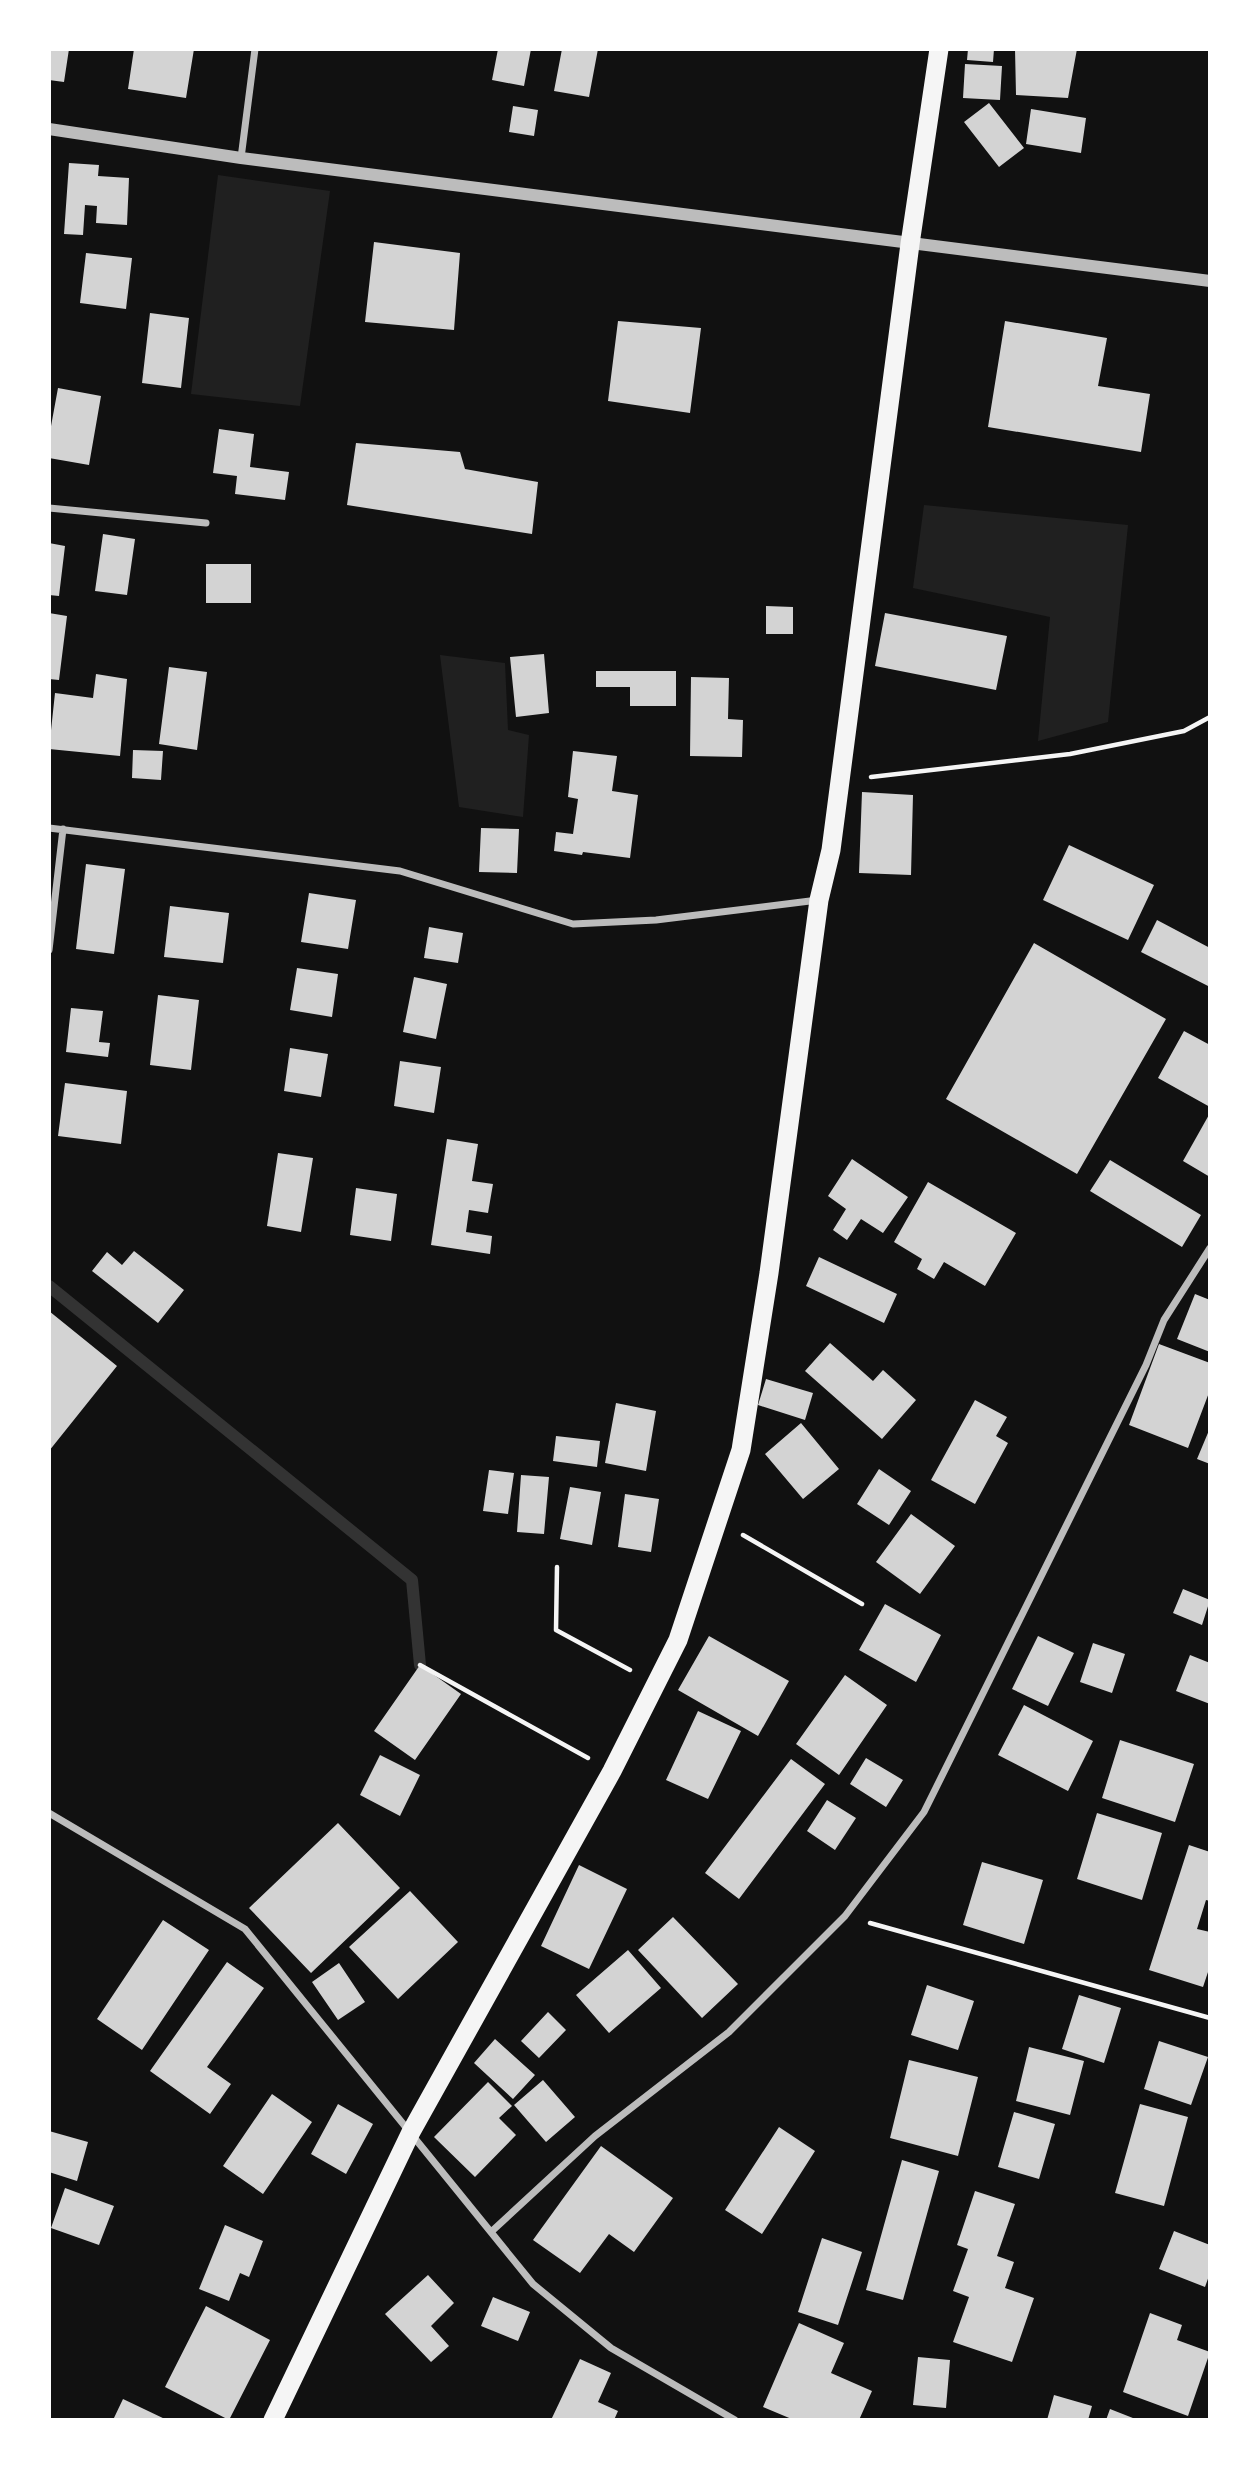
<svg xmlns="http://www.w3.org/2000/svg" width="1259" height="2469" viewBox="0 0 1259 2469" font-family="'Work Sans',sans-serif">
<style>
.green{fill:#202020}
.lines{fill:none;stroke-linecap:round;stroke-linejoin:round}
.stream{stroke:#333;stroke-width:12}
.building{fill:#d3d3d3}
.path{stroke:#f5f5f5;stroke-width:4.5}
.minor{stroke:#bcbcbc;stroke-width:7}
.tertiary{stroke:#bcbcbc;stroke-width:12}
.trunk{stroke:#f5f5f5;stroke-width:19}
</style>
<rect width="100%" height="100%" fill="#111"/>
<path class="green" d="M218,175L330,191L300,406L191,394Z
M924,505L1128,525L1108,722L1038,741L1050,617L913,588Z
M440,655L505,663L508,730L529,735L523,817L459,807Z"/>
<g class="lines">
<path class="stream" d="M49,1286L412,1580L420,1665"/>
</g>
<path class="building" d="M49,49H69L64,82L49,80Z
M134,49H194L186,98L128,89Z
M498,49H531L524,86L492,80Z
M562,49H598L589,97L554,91Z
M968,49H994L993,62L967,60Z
M1015,49H1077L1068,98L1016,95Z
M965,64L1002,66L1000,100L963,98Z
M989,103L1024,148L999,167L964,122Z
M513,106L538,110L534,136L509,132Z
M1031,109L1086,118L1081,153L1026,144Z
M69,163L99,165L98,176L129,178L127,225L96,223L97,206L85,205L83,235L64,234Z
M374,242L460,253L454,330L365,322Z
M86,253L132,258L126,309L80,303Z
M150,313L189,318L181,388L142,383Z
M618,321L701,328L690,413L608,401Z
M1005,321L1107,338L1098,386L1150,394L1141,452L988,427Z
M58,388L101,396L89,465L49,458V437Z
M219,429L254,434L250,467L289,472L285,500L235,494L237,476L213,473Z
M356,443L460,452L465,469L538,482L532,534L347,505Z
M103,534L135,539L127,595L95,591Z
M49,543L65,546L59,596L49,595Z
M206,564H251V603H206Z
M766,606L793,607V634H766Z
M49,613L67,616L59,680L49,679Z
M885,613L1007,636L996,690L875,666Z
M544,654L549,713L516,717L510,657Z
M169,667L207,672L197,750L159,744Z
M596,671H676V706H630V687H596Z
M96,674L127,679L120,756L49,749L55,693L93,698Z
M691,677L729,678L728,719L743,720L742,757L690,756Z
M133,750L163,751L161,780L132,778Z
M573,751L617,756L612,791L638,795L630,858L583,852L582,855L554,851L556,832L573,834L578,799L568,797Z
M862,792L913,795L911,875L859,873Z
M481,828L519,829L517,873L479,872Z
M1069,845L1154,885L1128,940L1043,900Z
M86,864L125,869L114,954L76,949Z
M309,893L356,900L348,949L301,942Z
M170,906L229,913L223,963L164,957Z
M1157,920L1210,948V987L1141,952Z
M429,927L463,933L458,963L424,958Z
M1034,943L1166,1019L1077,1174L946,1099Z
M297,968L338,974L332,1017L290,1010Z
M414,977L447,984L436,1039L403,1032Z
M158,995L199,1000L191,1070L150,1065Z
M71,1008L103,1011L99,1042L110,1043L108,1057L66,1052Z
M1184,1031L1210,1045V1107L1158,1078Z
M290,1048L328,1054L321,1097L284,1091Z
M400,1061L441,1067L434,1113L394,1106Z
M65,1083L127,1091L121,1144L58,1136Z
M1210,1113V1177L1183,1161Z
M447,1139L478,1144L472,1181L493,1184L488,1213L469,1210L466,1232L492,1236L490,1254L431,1245Z
M278,1153L313,1158L301,1232L267,1226Z
M852,1159L908,1197L883,1233L861,1219L847,1240L833,1230L846,1209L828,1196Z
M1110,1160L1201,1215L1182,1247L1090,1191Z
M928,1182L1016,1233L985,1286L944,1262L934,1279L917,1269L922,1259L894,1242Z
M356,1188L397,1194L391,1241L350,1235Z
M134,1251L184,1290L158,1323L92,1271L107,1252L122,1265Z
M819,1257L897,1294L884,1323L806,1286Z
M1195,1294L1210,1300V1352L1177,1339Z
M49,1311L117,1366L49,1451Z
M830,1343L873,1381L883,1370L916,1400L882,1439L805,1371Z
M1159,1344L1210,1363V1390L1188,1448L1129,1425Z
M766,1379L813,1393L805,1420L758,1405Z
M975,1400L1007,1417L996,1436L1008,1443L975,1504L931,1480Z
M616,1403L656,1411L646,1471L605,1463Z
M801,1423L839,1469L803,1499L765,1454Z
M1210,1428V1464L1197,1459Z
M556,1436L600,1441L597,1467L553,1461Z
M879,1469L911,1491L889,1525L857,1504Z
M489,1470L514,1473L508,1514L483,1511Z
M521,1475L549,1477L544,1534L517,1532Z
M570,1487L601,1492L592,1545L560,1539Z
M625,1494L659,1499L651,1552L618,1547Z
M911,1514L955,1546L920,1594L876,1562Z
M1183,1589L1210,1600L1202,1625L1173,1613Z
M885,1604L941,1635L916,1682L859,1650Z
M709,1636L789,1681L758,1736L678,1690Z
M1038,1636L1074,1653L1048,1706L1012,1689Z
M1093,1643L1125,1654L1112,1693L1080,1682Z
M1190,1655L1210,1663V1704L1176,1691Z
M420,1665L461,1694L415,1760L374,1731Z
M845,1675L887,1705L839,1775L796,1744Z
M1024,1705L1093,1741L1068,1791L998,1755Z
M698,1711L741,1731L708,1799L666,1780Z
M1120,1740L1194,1764L1175,1822L1102,1798Z
M380,1755L420,1775L400,1816L360,1795Z
M866,1758L903,1780L886,1807L850,1784Z
M791,1759L825,1784L739,1899L705,1873Z
M827,1800L856,1818L835,1850L807,1831Z
M1097,1813L1162,1833L1142,1900L1077,1879Z
M338,1823L400,1888L311,1973L249,1908Z
M1189,1845L1210,1852V1901L1206,1900L1197,1929L1210,1932V1966L1203,1987L1149,1970Z
M982,1862L1043,1880L1024,1944L963,1925Z
M579,1865L627,1889L589,1969L541,1946Z
M410,1891L458,1942L398,1999L349,1947Z
M673,1917L738,1984L702,2018L638,1950Z
M163,1920L209,1950L142,2050L97,2019Z
M628,1950L661,1988L609,2033L576,1995Z
M227,1962L264,1988L207,2067L231,2084L210,2114L150,2071Z
M339,1963L365,2002L338,2020L312,1982Z
M927,1985L974,2001L958,2050L911,2035Z
M1079,1995L1121,2008L1104,2063L1062,2049Z
M548,2012L566,2030L539,2058L521,2041Z
M495,2039L535,2075L513,2099L474,2063Z
M1159,2041L1208,2057L1191,2105L1144,2089Z
M1029,2047L1084,2061L1070,2115L1016,2101Z
M909,2060L978,2077L958,2156L890,2138Z
M543,2080L575,2117L546,2142L514,2105Z
M488,2082L512,2106L499,2118L516,2135L475,2177L434,2137Z
M272,2094L312,2122L263,2194L223,2166Z
M338,2104L373,2124L346,2174L311,2154Z
M1140,2104L1188,2117L1164,2206L1115,2193Z
M1014,2112L1055,2124L1039,2179L998,2167Z
M779,2127L815,2151L762,2234L725,2210Z
M49,2131L88,2142L77,2181L49,2172Z
M601,2146L673,2198L634,2252L609,2234L580,2273L533,2240Z
M902,2160L939,2171L903,2300L866,2290Z
M65,2188L114,2206L99,2245L51,2228Z
M975,2191L1015,2204L997,2256L1014,2262L1005,2288L1034,2298L1012,2362L953,2342L969,2297L953,2291L968,2249L957,2245Z
M225,2225L263,2241L249,2277L240,2273L229,2301L199,2289Z
M1174,2231L1210,2245V2273L1205,2287L1159,2269Z
M822,2238L862,2252L838,2325L798,2312Z
M428,2275L454,2303L431,2326L449,2346L431,2362L385,2314Z
M493,2297L530,2312L518,2341L481,2326Z
M206,2306L270,2340L229,2420L165,2387Z
M1150,2313L1182,2325L1177,2340L1210,2352L1188,2416L1123,2392Z
M799,2323L844,2343L831,2373L872,2391L859,2420H794L763,2407Z
M918,2357L950,2360L946,2408L913,2405Z
M580,2359L611,2373L598,2402L618,2411L614,2420H551Z
M1054,2395L1092,2406L1088,2420H1047Z
M123,2399L167,2420H113Z
M1110,2409L1138,2420H1106Z"/>
<g class="lines">
<path class="path" d="M871,777L1070,754L1184,731L1210,717
M743,1535L862,1604
M557,1567L556,1630L630,1670
M420,1665L588,1758
M870,1923L1210,2018"/>
<path class="minor" d="M241,158L255,49
M49,508L206,523
M49,828L400,871L573,924L656,920L818,900
M49,950L63,829
M49,1813L245,1929L533,2284L611,2348L735,2420
M491,2232L595,2136L729,2032L845,1916L924,1812L1146,1365L1164,1320L1210,1248"/>
<path class="tertiary" d="M49,129L241,158L1210,281"/>
<path class="trunk" d="M273,2420L411,2132L612,1771L678,1640L741,1450L769,1273L819,900L831,850L910,244L939,49"/>
</g>
<rect width="1259" height="2469" fill="none" stroke="#ffffff" stroke-width="102"/>
</svg>
